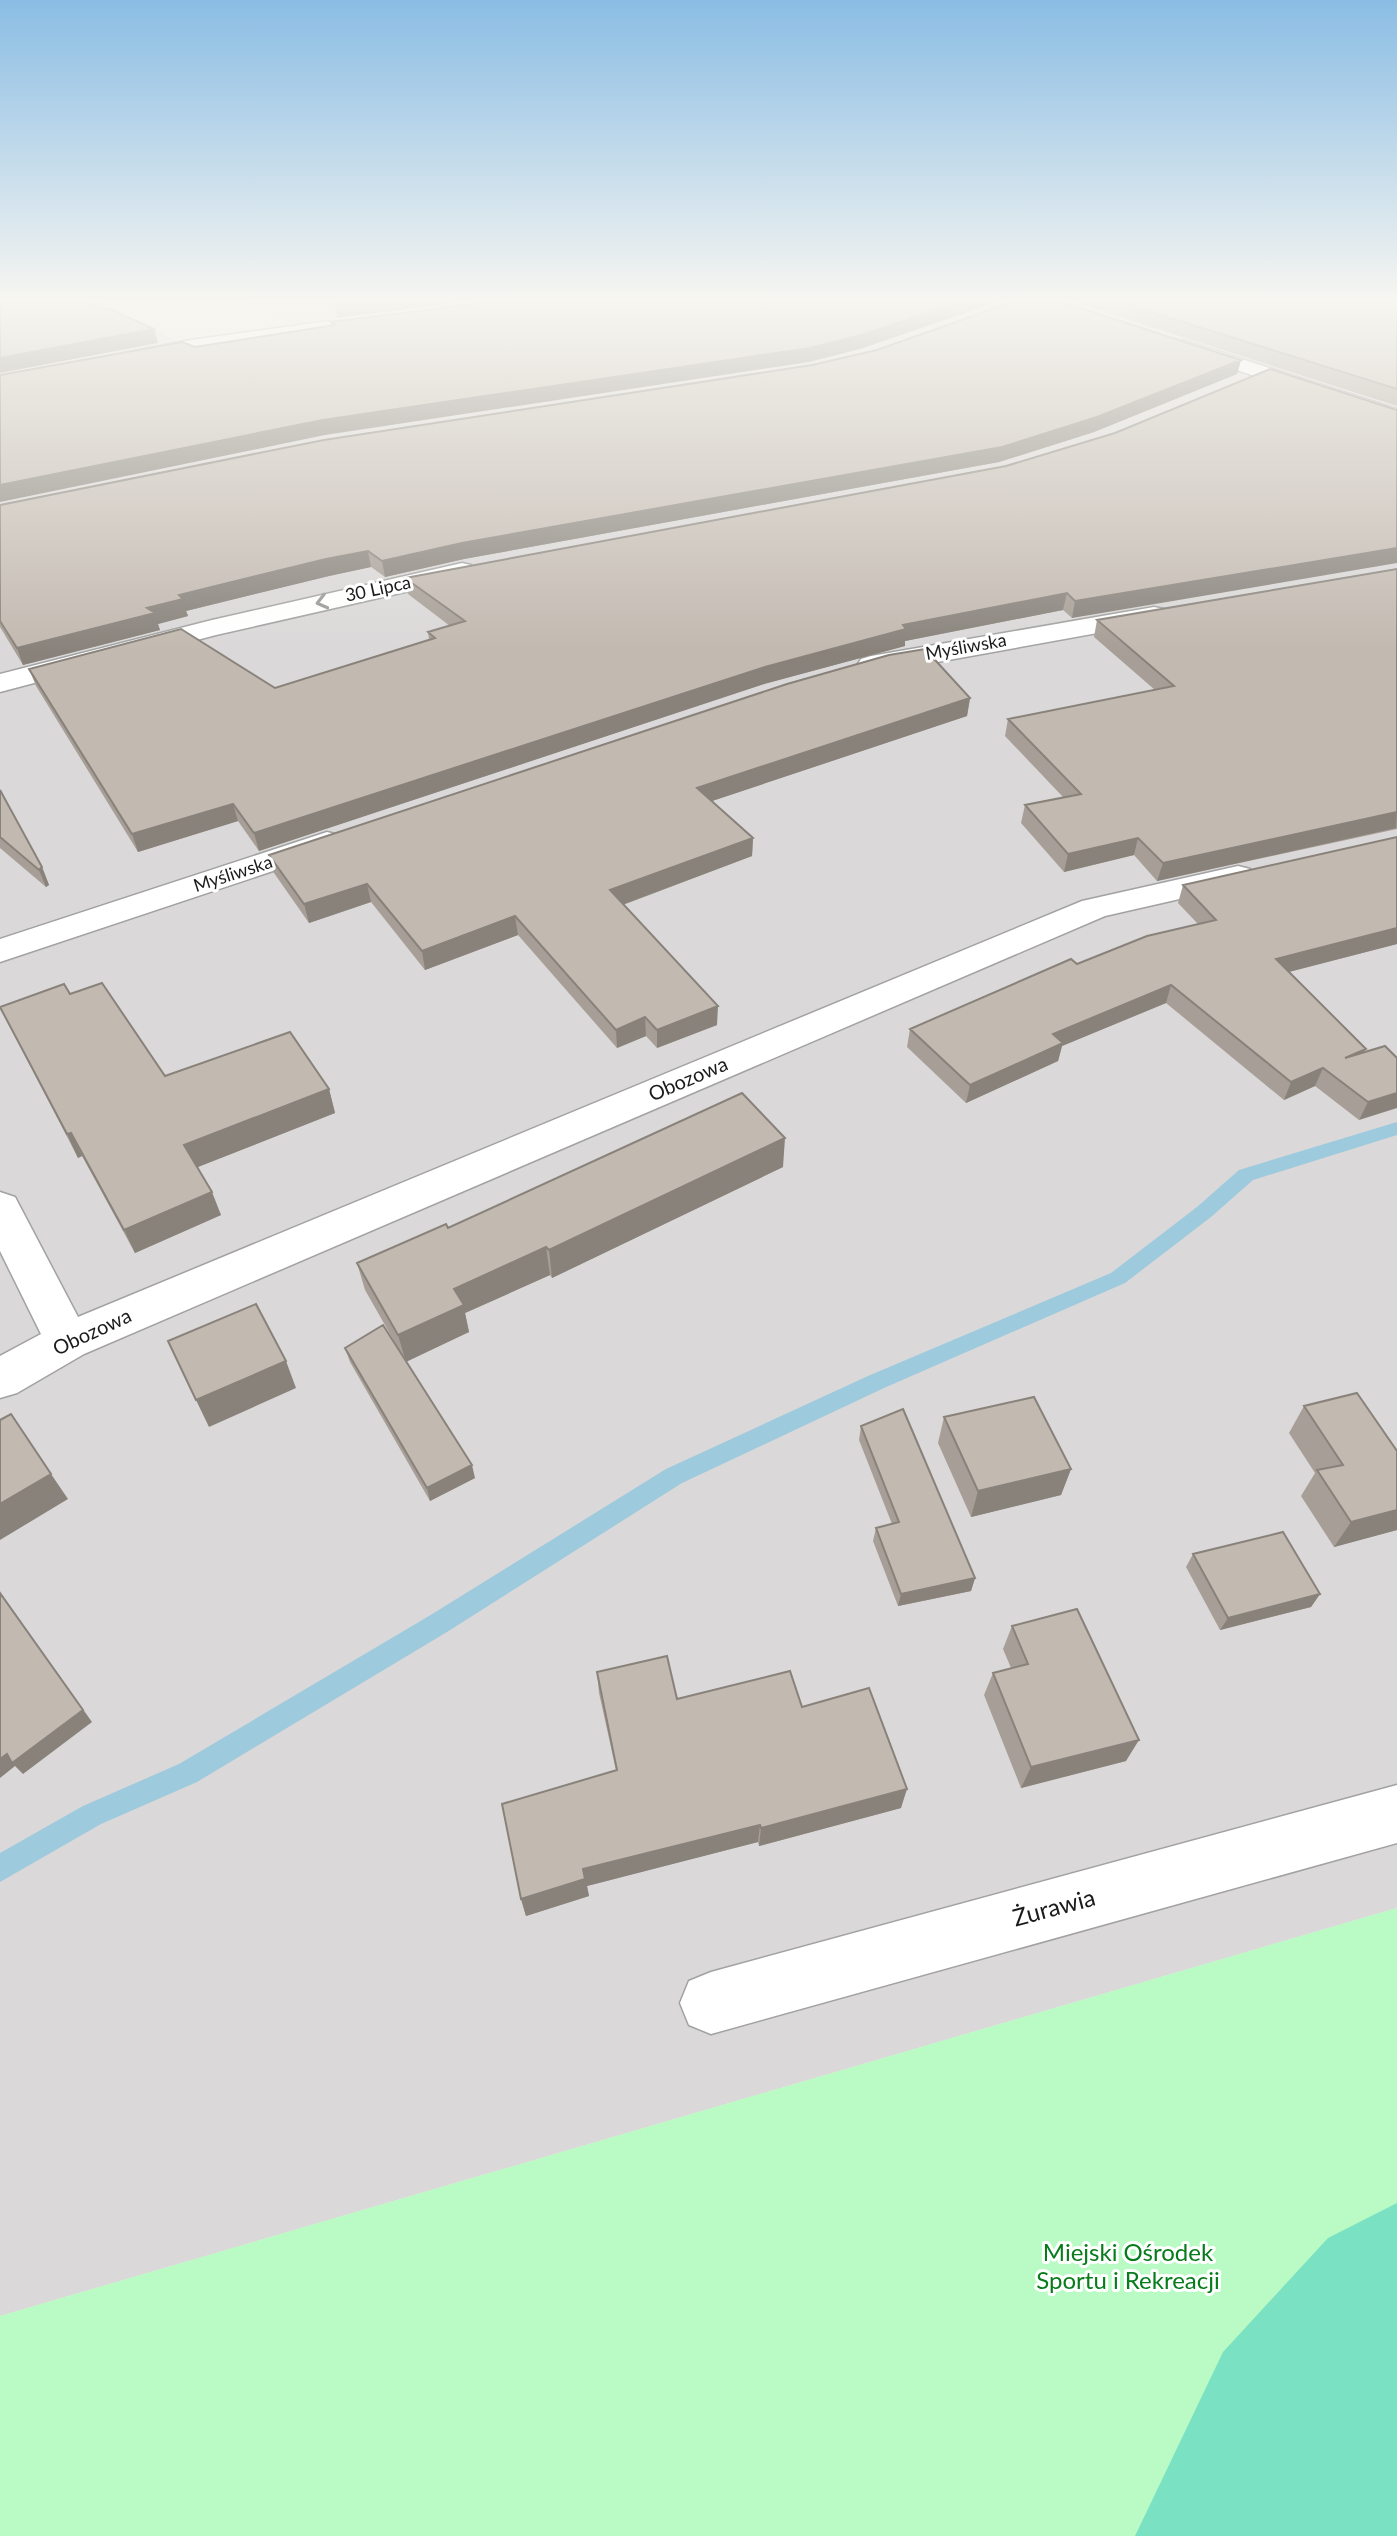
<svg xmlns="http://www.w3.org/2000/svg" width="1397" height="2536" viewBox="0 0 1397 2536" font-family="Lato,sans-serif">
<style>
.residential{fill:#dad8d8}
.park{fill:#bafbc5}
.pitch{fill:#7ae1c2}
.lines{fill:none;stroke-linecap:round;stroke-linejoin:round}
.stream{fill:#9ecade;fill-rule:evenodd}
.minor-casing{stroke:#a2a2a2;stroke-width:3}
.minor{fill:#fff;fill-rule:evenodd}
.wall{fill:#a79f97}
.shaded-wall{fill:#88827b}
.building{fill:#c2b9b0;stroke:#88827b;stroke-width:2}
.oneway{stroke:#989898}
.labels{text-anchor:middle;stroke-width:6;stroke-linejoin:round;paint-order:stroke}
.far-street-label{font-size:18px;fill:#1b1b1b;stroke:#fff}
.street-label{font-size:20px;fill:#1b1b1b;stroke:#fff}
.near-street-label{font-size:24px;fill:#1b1b1b;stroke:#fff}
.near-park-label{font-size:24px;fill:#077c1b;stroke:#fff}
</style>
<rect width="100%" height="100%" fill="#eeeae0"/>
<path class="residential" d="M0,297H90L201,353L614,297H1397V1908L0,2316Z
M231,297H501L292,323Z"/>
<path class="park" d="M1397,1908V2536H0V2316Z"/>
<path class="pitch" d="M1397,2203V2536H1135L1223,2352L1328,2238Z"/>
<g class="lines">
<path class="stream" d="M1397,1122V1135L1253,1180L1211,1217L1125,1283L884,1388L682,1483L447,1632L197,1782L101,1824L0,1882V1853L83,1806L179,1764L429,1616L666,1469L868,1376L1111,1273L1197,1207L1239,1170Z"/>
<defs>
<path id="minor" d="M329,321L339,327L336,331L132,363L122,357L125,353L190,340Z
M1183,340L1397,409V423L1176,350L1173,346Z
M462,563L471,565L475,571L471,577L216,635L0,692V674L212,620Z
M1154,607L1164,609L1168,615L1164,621L871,674L861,671L857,665L861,659L871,656Z
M327,832L339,835L344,842L339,849L0,962V939Z
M1238,866L1250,869L1255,876L1250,883L1105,916L84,1354L17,1393L0,1398V1356L41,1334L0,1251V1192L15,1197L78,1317L1082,901Z
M1397,1785V1843L711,2034L689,2025L680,2003L689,1981L711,1972Z"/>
</defs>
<use href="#minor" class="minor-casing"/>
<use href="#minor" class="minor"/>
</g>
<path class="wall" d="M1058,297H1397V406Z
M1241,360L1237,374L1094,432L999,462L464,559L385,577L371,567L329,576L186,611L188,616L158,624L160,630L23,665L0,627V505Z
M1397,410L1072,618L1063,610L905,641V646L764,684L259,851L238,821L138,852L36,686L29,669L275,688L429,640L428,632L450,626L408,594L405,578Z
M1397,569V829L1157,881L1134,855L1064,872L1021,823L1025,805L1063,797L1005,736L1008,719L1155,690L1094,637L1097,620Z
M970,698L967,716L712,801L753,838L752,856L623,905L717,1025L657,1048L646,1036L617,1048L518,935L425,970L371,902L309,923L274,873L269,855Z
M0,790L42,867L49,885L46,887L0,848Z
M1183,885L1397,944L1289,972L1366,1049L1364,1052L1397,1058L1359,1120L1315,1086L1284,1100L1166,1003L1062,1046L1058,1061L966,1103L907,1047L910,1029L1077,964L1198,924L1178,903Z
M70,994L165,1076L329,1089L335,1113L197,1167L221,1215L135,1253L82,1156L78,1158L0,1007Z
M783,1167L552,1278L550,1275L465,1313L469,1332L406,1361L475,1478L430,1501L350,1362L345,1348L402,1355L365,1290L357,1263L448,1228Z
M1304,1406L1397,1530L1334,1547L1301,1496L1315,1473L1289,1433Z
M944,1417L1071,1469L1061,1495L971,1517L938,1443Z
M861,1426L975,1578L971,1591L898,1606L873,1541L876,1528L892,1524L859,1440Z
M1193,1554L1320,1594L1311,1607L1220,1630L1186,1567Z
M1012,1626L1126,1761L1021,1788L984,1695L993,1673L1011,1668L1003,1649Z
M597,1672L677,1699L802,1707L901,1808L759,1846L758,1842L587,1886L589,1896L526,1916L521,1899L616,1770L599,1693Z"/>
<path class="shaded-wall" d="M393,297H501L337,318L335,304Z
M974,297H1012L860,349L809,362L325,435L0,502V485L323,420Z
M154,329L158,343L0,373V358Z
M1241,360L1237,374L1094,432L999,462L464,559L385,577L382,561Z
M1397,548V563L1072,618L1075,601Z
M368,551L371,567L329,576L186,611L188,616L158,624L160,630L23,665L17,648L147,608L179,595L326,559Z
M1067,593L1063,610L905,641V646L764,684L259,851L254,833L765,667L903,625Z
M970,698L967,716L697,806V788Z
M233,804L238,821L138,852L132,834Z
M1397,812L1396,828L1157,881L1163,863Z
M753,838L752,856L611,909L610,890Z
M1138,838L1134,855L1064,872L1068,854Z
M42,867L49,885L46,887L39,870Z
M367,884L371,902L309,923L304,904Z
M515,916L518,935L425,970L422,951Z
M1397,928V944L1269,977L1276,959Z
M1171,985L1166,1003L1062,1046L1058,1061L966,1103L970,1085L1053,1034Z
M718,1006L717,1025L657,1048V1030Z
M645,1017L646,1036L617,1048L616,1030Z
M1323,1068L1315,1086L1284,1100L1291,1082Z
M329,1089L335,1113L193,1169L184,1145Z
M1397,1093V1108L1359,1120L1368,1102Z
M71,1133L82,1156L78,1158L67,1134Z
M785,1138L783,1167L552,1278L549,1250Z
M212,1192L221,1215L135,1253L124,1230Z
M546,1247L550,1275L465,1313L469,1332L406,1362L398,1335L454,1289Z
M286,1361L296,1388L209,1427L196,1400Z
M472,1465L475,1478L430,1501L427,1488Z
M1071,1469L1061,1495L971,1517L978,1491Z
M51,1474L68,1499L0,1540V1504Z
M1397,1510V1530L1334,1547L1351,1522Z
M975,1578L971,1591L898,1606L901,1594Z
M0,1592L92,1722L23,1774L15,1766L0,1778Z
M1320,1594L1311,1607L1220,1630L1228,1618Z
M1139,1740L1126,1761L1021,1788L1031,1767Z
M907,1789L901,1808L759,1846L761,1828Z
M760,1825L758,1842L587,1886L589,1896L526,1916L521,1899L583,1869Z"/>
<path class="building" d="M0,297H72L103,310L110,309L154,329L0,358Z
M343,297H393L335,304Z
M528,297H974L861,335L810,348L323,420L0,485V375L182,342L195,347L335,325L331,322Z
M1027,297H1046L1241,360L1097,417L1002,447L462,543L382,561L368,551L326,559L179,595L183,599L147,608L155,613L17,648L0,621V505L324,440L812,365L877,350Z
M1103,297H1397V389Z
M1270,369L1397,410V548L1075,601L1067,593L903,625L906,629L765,667L254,833L233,804L132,834L29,669L181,629L275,688L435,638L428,632L465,621L405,578L1006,466L1115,433Z
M1397,569V812L1163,863L1138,838L1068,854L1025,805L1081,794L1008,719L1174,686L1097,620Z
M925,649L970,698L697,788L753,838L610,890L718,1006L657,1030L645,1017L616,1030L515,916L422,951L367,884L304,904L269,855L787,684L889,655Z
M0,790L42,867L39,870L0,837Z
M1397,837V928L1276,959L1366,1049L1345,1058L1385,1046L1397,1058V1093L1368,1102L1323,1068L1291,1082L1171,985L1053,1034L1063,1043L970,1085L910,1029L1071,959L1077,964L1147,936L1216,920L1183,885Z
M102,983L165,1076L290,1032L329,1089L184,1145L212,1192L124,1230L71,1133L67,1134L0,1007L64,984L70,994Z
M742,1093L785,1138L549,1250L546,1247L454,1289L464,1305L398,1335L357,1263L446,1224L448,1228Z
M256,1304L286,1361L196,1400L168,1341Z
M383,1325L472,1465L427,1488L345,1348Z
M1357,1393L1397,1451V1510L1351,1522L1317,1470L1343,1465L1304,1406Z
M1034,1397L1071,1469L978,1491L944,1417Z
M903,1409L975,1578L901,1594L876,1528L899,1522L861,1426Z
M11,1414L51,1474L0,1504V1420Z
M1283,1532L1320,1594L1228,1618L1193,1554Z
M0,1593L83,1710L12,1763L7,1754L0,1759Z
M1077,1609L1139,1740L1031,1767L993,1673L1028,1664L1012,1626Z
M667,1656L677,1699L790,1671L802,1707L869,1688L907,1789L761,1828L760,1825L583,1869L585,1879L521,1899L502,1804L617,1770L597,1672Z"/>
<defs><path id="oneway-chevron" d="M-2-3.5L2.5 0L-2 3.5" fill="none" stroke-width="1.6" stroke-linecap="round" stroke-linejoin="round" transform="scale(2)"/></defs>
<use class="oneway" href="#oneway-chevron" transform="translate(322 602) rotate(166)"/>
<linearGradient id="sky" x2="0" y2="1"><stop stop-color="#8abde4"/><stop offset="0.46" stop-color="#f7f6f1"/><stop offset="1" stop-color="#f7f6f1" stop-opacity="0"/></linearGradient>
<rect width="1397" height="652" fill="url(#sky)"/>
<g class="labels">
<g class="far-street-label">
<text transform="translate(378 589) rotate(-12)" y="6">30 Lipca</text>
<text transform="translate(966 647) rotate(-10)" y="6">Myśliwska</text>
<text transform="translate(233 874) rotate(-18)" y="6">Myśliwska</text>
</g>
<g class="street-label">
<text transform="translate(688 1079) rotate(-23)" y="7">Obozowa</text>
<text transform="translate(92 1332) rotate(-25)" y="7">Obozowa</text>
</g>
<g class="near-street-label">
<text transform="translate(1054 1908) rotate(-15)" y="8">Żurawia</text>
</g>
<g class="near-park-label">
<text x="1128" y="2261">Miejski Ośrodek<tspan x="1128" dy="28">Sportu i Rekreacji</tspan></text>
</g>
</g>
</svg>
